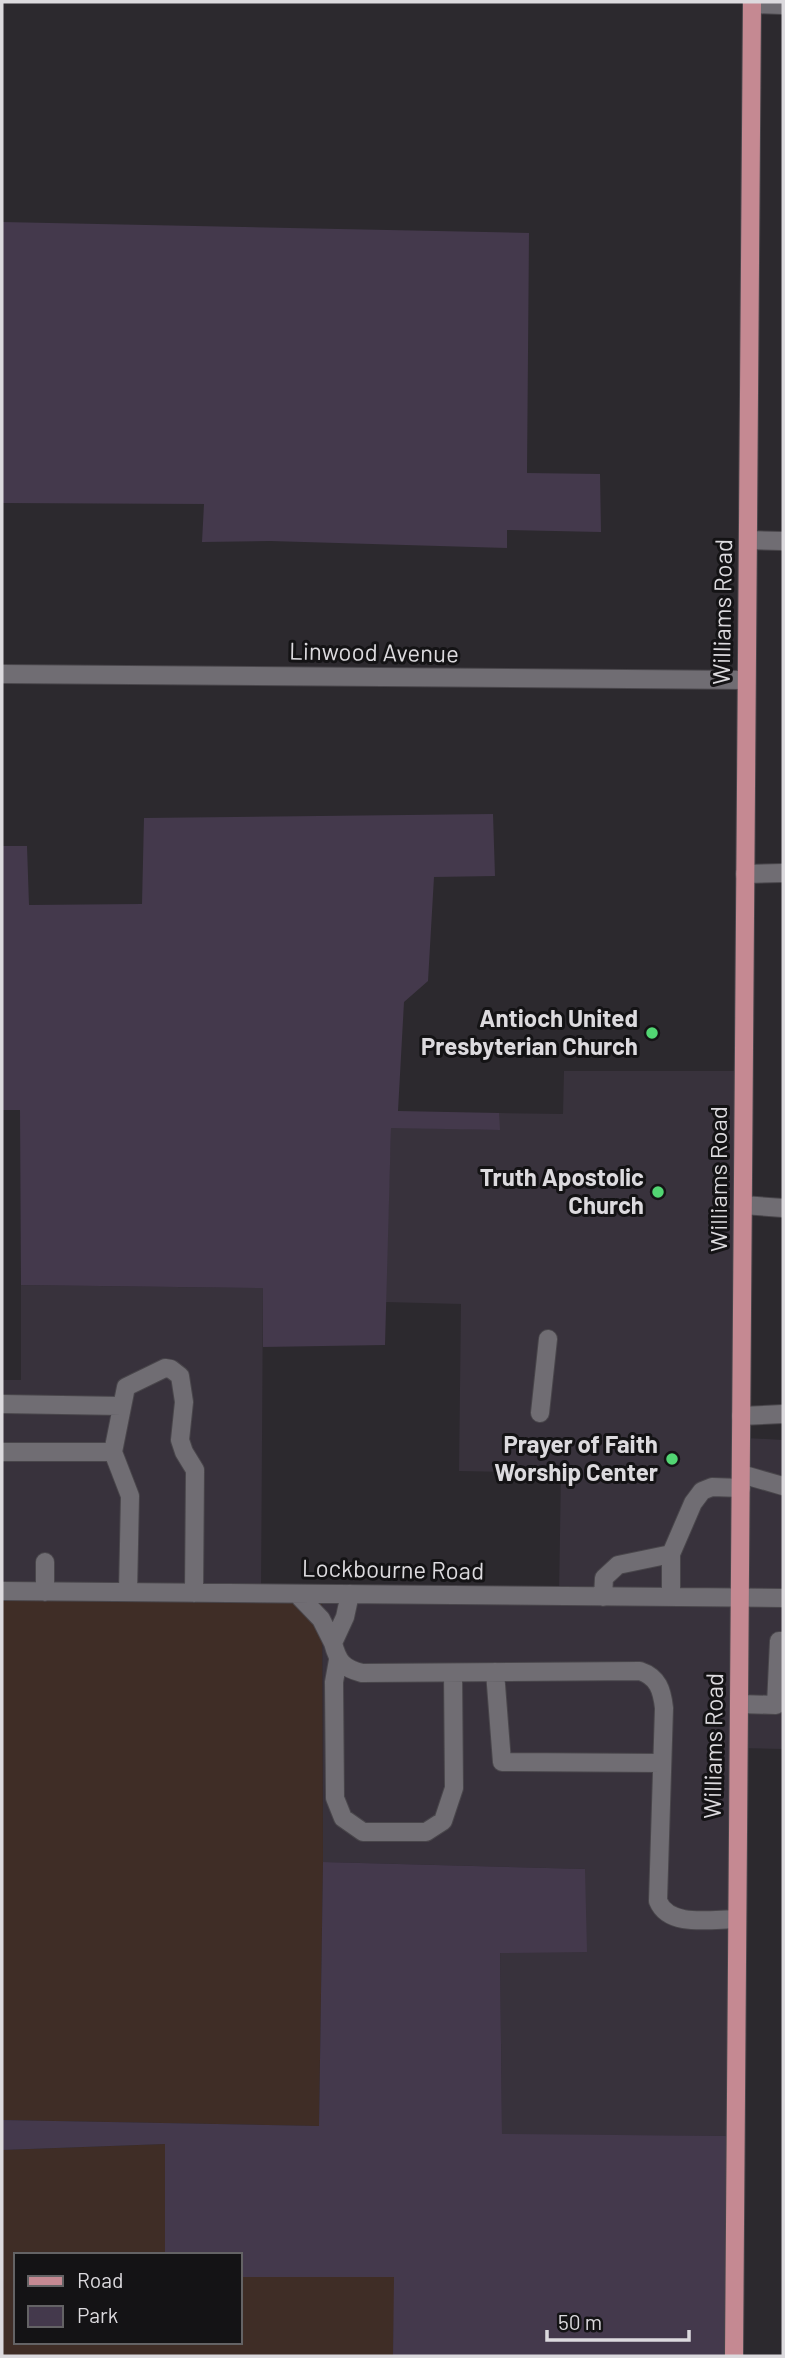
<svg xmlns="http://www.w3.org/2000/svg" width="785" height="2358" viewBox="0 0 785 2358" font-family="Barlow,sans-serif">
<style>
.built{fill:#38323c}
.industrial{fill:#3f2d26}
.green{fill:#44394c}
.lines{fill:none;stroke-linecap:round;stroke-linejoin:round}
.minor-casing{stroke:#49464b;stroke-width:20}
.major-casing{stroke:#49464b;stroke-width:20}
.minor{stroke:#706d73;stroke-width:18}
.major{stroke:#c58992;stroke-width:18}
.poi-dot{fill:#52d673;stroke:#141315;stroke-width:2.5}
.labels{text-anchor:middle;stroke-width:6;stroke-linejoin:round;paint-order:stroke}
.street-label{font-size:24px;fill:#dcdade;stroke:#141315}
.poi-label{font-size:24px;font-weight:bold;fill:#dcdade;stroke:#141315;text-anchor:end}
</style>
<rect width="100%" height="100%" fill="#2c292e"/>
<path class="built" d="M564,1071H748L746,1438L783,1440V1749L736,1748L728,2136L502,2135L500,1952L585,1869L323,1862L322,1593L559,1595L561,1473L459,1471L461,1304L385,1302L391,1127L499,1130V1113L563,1114Z
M21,1285L263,1288L261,1594L2,1591V1380H21Z"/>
<path class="industrial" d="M2,1591L322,1593L323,1862L319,2126L2,2120Z
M165,2144V2255H16V2342H240V2277H395L393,2356H2V2150Z"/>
<path class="green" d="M2,222L529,233L527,473L600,474L601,532L507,530V548L270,541L202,542L204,504L2,503Z
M493,814L495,876L434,877L428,981L404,1002L398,1111L499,1113L500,1130L391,1128L385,1345L263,1347V1288L21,1285L20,1110H2V846H27L29,905L142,904L144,818Z
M323,1862L585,1869L587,1952L500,1953L502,2134L728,2136L725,2356H393L394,2277H240V2255H165V2144L2,2150V2120L319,2126Z"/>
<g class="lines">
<defs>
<path id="minor" d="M752,4L783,5
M748,540L783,541
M2,674L746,680
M745,874L783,873
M743,1205L783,1208
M2,1404L121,1406
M540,1413L548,1339
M741,1416L783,1414
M2,1452H113
M741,1474L783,1486
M45,1562V1592
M2,1591L783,1598
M128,1592L130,1496L113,1452L126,1387L165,1368L171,1369L180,1376L184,1402L180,1440L184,1452L195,1470L194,1593
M297,1594L321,1619L333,1643L345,1617L350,1594
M603,1597L604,1578L618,1565L671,1554
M671,1597V1554L693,1503L702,1491L712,1487L741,1488
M333,1643C338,1662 343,1668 362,1673L640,1671C658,1677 662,1690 664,1708L658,1901C669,1928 712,1919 737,1919
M338,1660L334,1682L335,1798L343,1818L363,1832H426L443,1821L454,1788L453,1673
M495,1672L502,1762L662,1763
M739,1704L776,1705L779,1641H783"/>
<path id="major" d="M734,2356L752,2"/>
</defs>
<use href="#minor" class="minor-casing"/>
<use href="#major" class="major-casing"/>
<use href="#minor" class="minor"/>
<use href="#major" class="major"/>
</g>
<g class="poi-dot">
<circle cx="652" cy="1033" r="7"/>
<circle cx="658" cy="1192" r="7"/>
<circle cx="672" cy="1459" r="7"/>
</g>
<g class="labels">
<g class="street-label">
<text transform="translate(723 612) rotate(-89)" y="8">Williams Road</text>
<text transform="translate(374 653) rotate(1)" y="8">Linwood Avenue</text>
<text transform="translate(719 1179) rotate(-90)" y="8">Williams Road</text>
<text transform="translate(393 1570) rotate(1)" y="8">Lockbourne Road</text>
<text transform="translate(714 1746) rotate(-89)" y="8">Williams Road</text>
</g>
<g class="poi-label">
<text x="638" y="1027">Antioch United<tspan x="638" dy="28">Presbyterian Church</tspan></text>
<text x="644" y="1186">Truth Apostolic<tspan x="644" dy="28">Church</tspan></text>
<text x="658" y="1453">Prayer of Faith<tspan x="658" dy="28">Worship Center</tspan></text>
</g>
</g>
<rect width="785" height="2358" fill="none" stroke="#dcdade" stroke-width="7"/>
<rect x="14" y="2253" width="228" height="91" fill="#141315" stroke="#646365" stroke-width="2"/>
<rect x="28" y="2276" width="35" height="10" fill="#c58992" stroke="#646365" stroke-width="2"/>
<text x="77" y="2288" font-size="21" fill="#dcdade">Road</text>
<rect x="28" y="2306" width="35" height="21" fill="#44394c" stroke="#646365" stroke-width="2"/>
<text x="77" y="2323" font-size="21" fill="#dcdade">Park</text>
<path d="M547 2330v10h142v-10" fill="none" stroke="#dcdade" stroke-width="3.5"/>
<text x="558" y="2330" font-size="21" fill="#dcdade" stroke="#141315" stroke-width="5" paint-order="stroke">50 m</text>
</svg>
